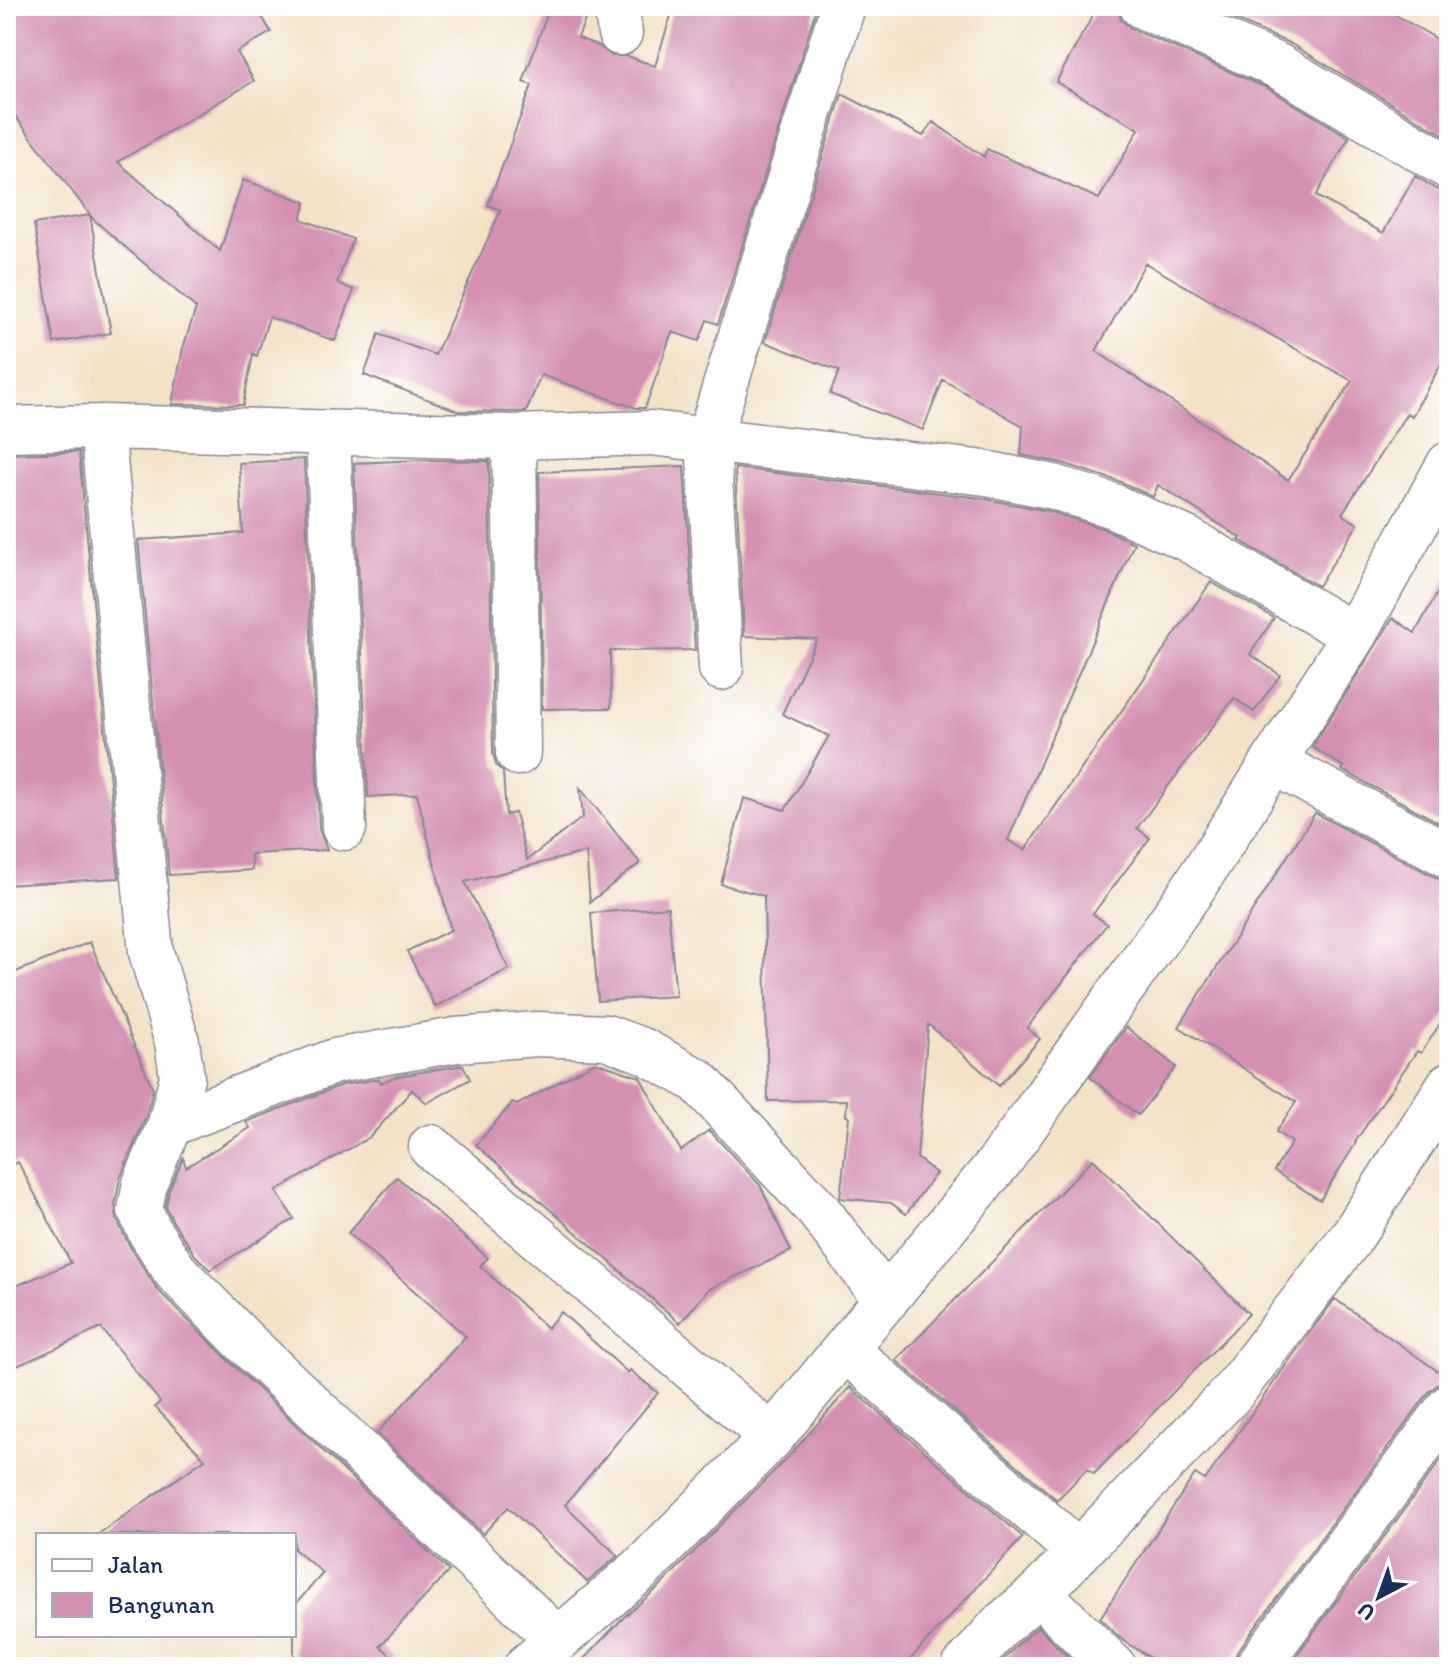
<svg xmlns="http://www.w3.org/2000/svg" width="1455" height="1673" viewBox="0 0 1455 1673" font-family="Itim,sans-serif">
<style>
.building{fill:#d390b3;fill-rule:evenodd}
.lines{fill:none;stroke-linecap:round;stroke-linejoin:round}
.minor-casing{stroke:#868892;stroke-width:47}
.minor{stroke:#fff;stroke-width:44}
</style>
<rect width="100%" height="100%" fill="#fff"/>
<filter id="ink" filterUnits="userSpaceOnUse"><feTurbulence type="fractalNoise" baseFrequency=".0125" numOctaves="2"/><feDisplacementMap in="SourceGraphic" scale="16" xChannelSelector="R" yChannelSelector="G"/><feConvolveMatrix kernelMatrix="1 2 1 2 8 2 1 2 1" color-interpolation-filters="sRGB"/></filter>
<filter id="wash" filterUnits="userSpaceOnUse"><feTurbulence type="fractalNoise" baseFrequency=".006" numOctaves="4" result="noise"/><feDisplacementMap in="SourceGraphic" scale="32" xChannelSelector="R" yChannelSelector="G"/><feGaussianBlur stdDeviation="1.8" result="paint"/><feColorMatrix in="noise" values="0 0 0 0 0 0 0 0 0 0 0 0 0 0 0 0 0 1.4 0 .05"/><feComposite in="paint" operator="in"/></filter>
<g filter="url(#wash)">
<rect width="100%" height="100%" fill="#f2e2c6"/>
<g id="blocks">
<path class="building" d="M6,6H256L271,32L237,52L254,81L118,162L220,251L243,180L306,202L301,219L353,239L337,283L354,290L335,341L269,317L257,356L253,354L243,405L172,404L183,348L196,308L94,220L6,104Z
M550,6H590L578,38L599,46L612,56H627L655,66L674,6H817L718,324L707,320L699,341L672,332L645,408H636L541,375L526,412L458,411L364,375L379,334L435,355L501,210L488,205L532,85L523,82Z
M1098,6H1117L1121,20L1132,29L1267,88L1349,137L1316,196L1383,233L1415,176L1436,189L1449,192V350L1412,416L1407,413L1342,514L1358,524L1318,586L1239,540L1241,538L1158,485L1153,497L1121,482L1062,463L1021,455L1023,426L943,380L923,430L830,394L839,371L765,342L842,94L923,136L933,122L984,157L987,149L1099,199L1139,129L1056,82ZM1145,263L1352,381L1288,480L1096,351Z
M1204,6H1380L1449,46V138L1291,44Z
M90,215L111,333L54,343L34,224Z
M79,452L119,878L6,885V454Z
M304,459L319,829L327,850L251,854L252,870L169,875L138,540L243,533L239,463Z
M421,460L489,461L493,753L496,765L503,772L506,815L515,813L527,860L583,817L580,788L640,863L590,902L586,852L465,882L509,969L435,1007L407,951L451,930L417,794L368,797L354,463Z
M684,466L695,650L610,651L611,708L542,709L539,472Z
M735,468L981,498L1048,511L1104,529L1134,543L1008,840L1025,850L1211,582L1274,618L1250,654L1280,675L1254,712L1234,698L1137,828L1150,838L1093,914L1107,924L1027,1028L1040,1039L999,1086L928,1024L917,1158L936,1173L906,1214L891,1203L840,1198L849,1117L846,1116L847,1100L768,1101L764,896L721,884L744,798L785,810L829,736L782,714L817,639L744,636Z
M1449,572V828L1342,770L1344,767L1312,747L1393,618L1415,633Z
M1315,813L1437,878L1449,881V1010L1421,1053L1417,1051L1355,1142L1356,1143L1320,1200L1274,1171L1292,1142L1276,1132L1296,1102L1179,1027Z
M668,907L676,996L598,1001L591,913Z
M90,942L153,1089L146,1116L120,1178L115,1205L117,1220L129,1245L157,1289L228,1360L449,1571L380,1646L405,1667H294V1606L323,1573L294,1549V1535H97L205,1459L155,1407L160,1402L101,1328L6,1371V1290L71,1263L18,1162L6,1167V976Z
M1126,1027L1176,1067L1138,1115L1090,1077Z
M595,1062L640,1077L681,1151L709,1130L760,1185L791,1251L709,1289L680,1323L476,1145L513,1102L517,1105Z
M463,1065L470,1079L427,1103L412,1090L370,1137L276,1191L294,1219L210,1270L195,1255L172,1220L166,1207L169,1190L183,1158L186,1167L250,1128L246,1122L342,1085L379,1079L381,1083L397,1076Z
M1093,1159L1249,1314L1094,1474L1087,1469L1057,1500L896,1360Z
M397,1177L488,1258L480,1266L547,1328L561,1312L628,1373L630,1370L658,1393L565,1505L618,1556L587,1582L508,1507L483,1534L377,1433L466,1336L348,1233Z
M1335,1299L1449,1379V1382L1438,1384L1429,1392L1237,1652L1232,1667H1164L1120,1638L1100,1618L1195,1474L1205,1480L1293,1355Z
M850,1387L1023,1537L903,1667H576L624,1617L659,1587L790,1455Z
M1449,1449V1667H1288Z
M1038,1627L1078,1667H997L1019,1643Z"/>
</g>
</g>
<g filter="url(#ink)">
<use href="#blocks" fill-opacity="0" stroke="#868892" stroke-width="2"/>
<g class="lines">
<defs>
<path id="minor" d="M616,6L620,33
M1142,6L1278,66L1449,167
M102,427L151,952L177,1042L182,1077L170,1124L145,1183L140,1210L150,1232L175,1271L245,1342L557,1639
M6,429L102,427L514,437L651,433L985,473L1054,487L1113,506L1187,539L1354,635
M328,433L344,828
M514,437L518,753
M721,668L708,441L843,6
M1273,762L1449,856
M170,1124L335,1061L456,1040L538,1034L606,1037L644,1051L698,1081L818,1210L886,1300
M431,1147L772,1437
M845,1349L1079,1552
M1039,1593L1232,1393L1351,1238L1449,1085
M526,1667L641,1569L772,1437L1001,1160L1190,893L1354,635L1449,464
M964,1667L1001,1625L1039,1593L1114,1667
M1257,1667L1449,1407"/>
</defs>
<use href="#minor" class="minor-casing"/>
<use href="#minor" class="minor"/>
</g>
</g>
<rect width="1455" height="1673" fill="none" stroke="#fff" stroke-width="32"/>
<rect x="36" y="1533" width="260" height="104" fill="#ffffff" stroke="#a4acbf" stroke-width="2"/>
<rect x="52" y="1559" width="40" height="12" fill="#ffffff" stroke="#a4acbf" stroke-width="2"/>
<text x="108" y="1573" font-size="24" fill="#1b2f5e">Jalan</text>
<rect x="52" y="1593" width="40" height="24" fill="#d390b3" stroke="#a4acbf" stroke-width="2"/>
<text x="108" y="1613" font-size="24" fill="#1b2f5e">Bangunan</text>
<g transform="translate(1379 1597) rotate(221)" stroke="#ffffff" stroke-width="6" paint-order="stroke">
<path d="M0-6L14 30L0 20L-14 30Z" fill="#1b2f5e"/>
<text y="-12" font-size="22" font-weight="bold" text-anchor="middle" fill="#1b2f5e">U</text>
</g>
</svg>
